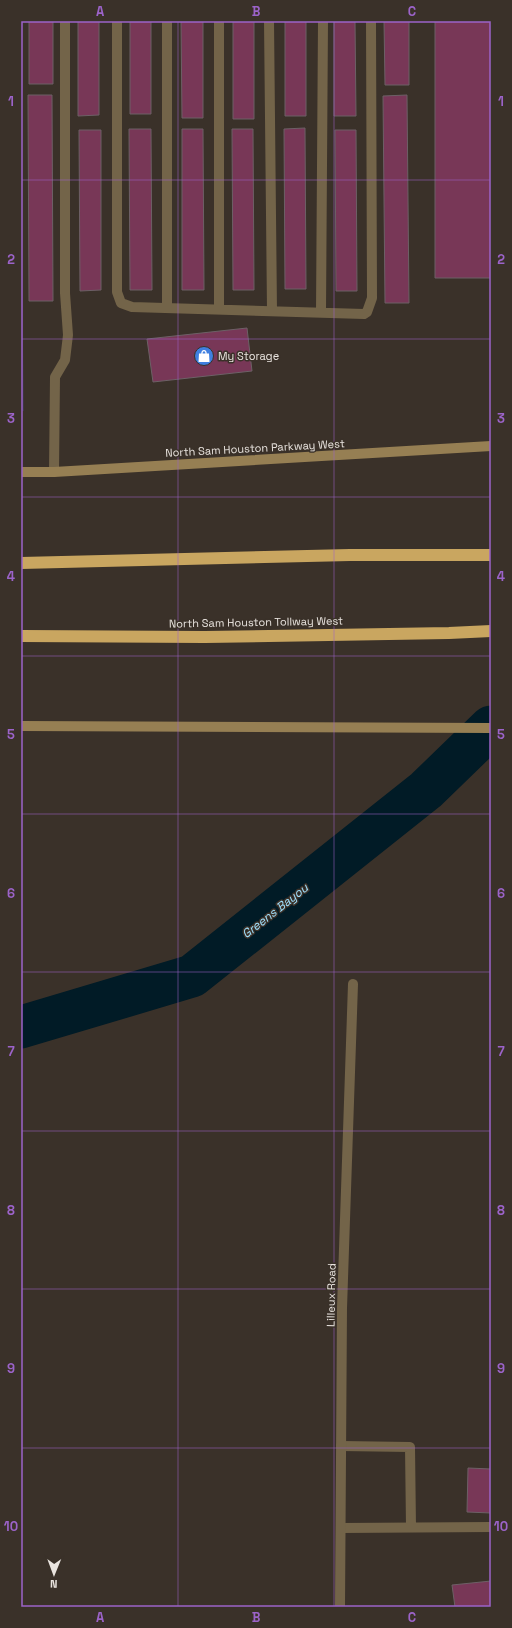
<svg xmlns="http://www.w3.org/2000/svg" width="512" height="1628" viewBox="0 0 512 1628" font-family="'Space Grotesk',sans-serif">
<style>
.industrial{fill:#3e3748}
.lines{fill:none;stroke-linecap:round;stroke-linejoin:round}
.river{stroke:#011b26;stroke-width:43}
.building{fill:#783757;stroke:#6d6066}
.lane{stroke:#736449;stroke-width:10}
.street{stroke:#736449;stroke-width:10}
.secondary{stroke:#967f53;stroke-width:10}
.highway{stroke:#c9a660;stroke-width:12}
.grid{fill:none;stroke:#9c63c9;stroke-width:1;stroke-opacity:0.55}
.labels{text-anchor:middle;stroke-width:3;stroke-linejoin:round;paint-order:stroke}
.poi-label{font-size:11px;fill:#e9e4df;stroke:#3a3129;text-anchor:start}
.street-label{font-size:11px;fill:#e9e4df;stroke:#3a3129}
.water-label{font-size:12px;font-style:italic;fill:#a0e1fe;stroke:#3a3129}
.neatline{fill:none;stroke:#9c63c9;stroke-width:1.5}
.grid-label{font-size:13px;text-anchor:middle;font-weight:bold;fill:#9c63c9}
</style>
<rect width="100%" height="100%" fill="#3a3129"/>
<path class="industrial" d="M21,203L24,411H21Z"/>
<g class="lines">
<path class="river" d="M21,1027L192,976L426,790L491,727"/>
</g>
<path class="building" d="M29,21H53V84H29Z
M78,21H99V115L78,116Z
M130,21H151V114H130Z
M181,21H203V118H182Z
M233,21H254V119H233Z
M285,21H306V116H285Z
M334,21H355L356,116H334Z
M384,21H409V85H385Z
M435,21H491V278H435Z
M28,95H52L53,301H29Z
M407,95L409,303H385L383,96Z
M305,128L306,289H285L284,129Z
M129,129H151L152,290H130Z
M182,129H203L204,290H182Z
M232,129H253L254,290H233Z
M79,130H101V290L80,291Z
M335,130H356L357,291H336Z
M247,328L252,371L153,382L147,339Z
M468,1468L491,1469V1513L467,1512Z
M491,1581V1607H455L452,1585Z"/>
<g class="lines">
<path class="lane" d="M117,21V292L121,303L132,307L364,314L367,312L372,298L371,21
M167,21V308
M269,21L272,311
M219,309V21
M321,312L323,21
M54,472L55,377L65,360L68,335L65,293V21
M341,1446L410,1447L411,1527
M341,1528L491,1527"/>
<path class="street" d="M340,1607L342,1308L353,984"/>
<path class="secondary" d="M21,472H54L491,446
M21,726L491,728"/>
<path class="highway" d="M21,563L350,555H491
M21,636L205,637L449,633L491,631"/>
</g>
<path class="grid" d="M178,21V1607M334,21V1607M21,180H491M21,339H491M21,497H491M21,656H491M21,814H491M21,972H491M21,1131H491M21,1289H491M21,1448H491"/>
<defs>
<symbol id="shop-disc" viewBox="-11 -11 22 22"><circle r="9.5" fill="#3f7fe0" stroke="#3a3129"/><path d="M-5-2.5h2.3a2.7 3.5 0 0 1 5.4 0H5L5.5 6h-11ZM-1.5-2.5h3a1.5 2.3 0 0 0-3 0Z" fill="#fff"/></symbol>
</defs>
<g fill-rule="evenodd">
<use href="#shop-disc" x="193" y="345" width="22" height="22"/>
</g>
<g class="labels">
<g class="poi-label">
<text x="218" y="360">My Storage</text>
</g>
<g class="street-label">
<text transform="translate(255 448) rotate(-3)" y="4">North Sam Houston Parkway West</text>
<text transform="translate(256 622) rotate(-1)" y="4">North Sam Houston Tollway West</text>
<text transform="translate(331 1295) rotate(-89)" y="4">Lilleux Road</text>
</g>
<g class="water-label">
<text transform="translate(275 911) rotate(-38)" y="4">Greens Bayou</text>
</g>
</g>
<rect width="512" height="1628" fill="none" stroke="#3a3129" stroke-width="44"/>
<g transform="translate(54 1574) rotate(181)" stroke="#3a3129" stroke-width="3" paint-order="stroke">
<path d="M0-3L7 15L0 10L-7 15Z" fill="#e9e4df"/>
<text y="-6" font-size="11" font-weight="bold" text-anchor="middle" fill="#e9e4df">N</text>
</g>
<rect x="22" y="22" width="468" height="1584" class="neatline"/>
<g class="grid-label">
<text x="100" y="16">A</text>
<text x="256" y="16">B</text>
<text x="412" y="16">C</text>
<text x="11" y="106">1</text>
<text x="501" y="106">1</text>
<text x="11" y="264">2</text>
<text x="501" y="264">2</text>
<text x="11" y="423">3</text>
<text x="501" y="423">3</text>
<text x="11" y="581">4</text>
<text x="501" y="581">4</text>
<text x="11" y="739">5</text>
<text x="501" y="739">5</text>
<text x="11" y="898">6</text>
<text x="501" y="898">6</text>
<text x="11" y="1056">7</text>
<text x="501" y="1056">7</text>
<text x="11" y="1215">8</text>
<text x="501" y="1215">8</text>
<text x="11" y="1373">9</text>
<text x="501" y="1373">9</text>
<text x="11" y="1531">10</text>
<text x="501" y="1531">10</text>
<text x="100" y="1622">A</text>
<text x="256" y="1622">B</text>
<text x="412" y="1622">C</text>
</g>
</svg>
